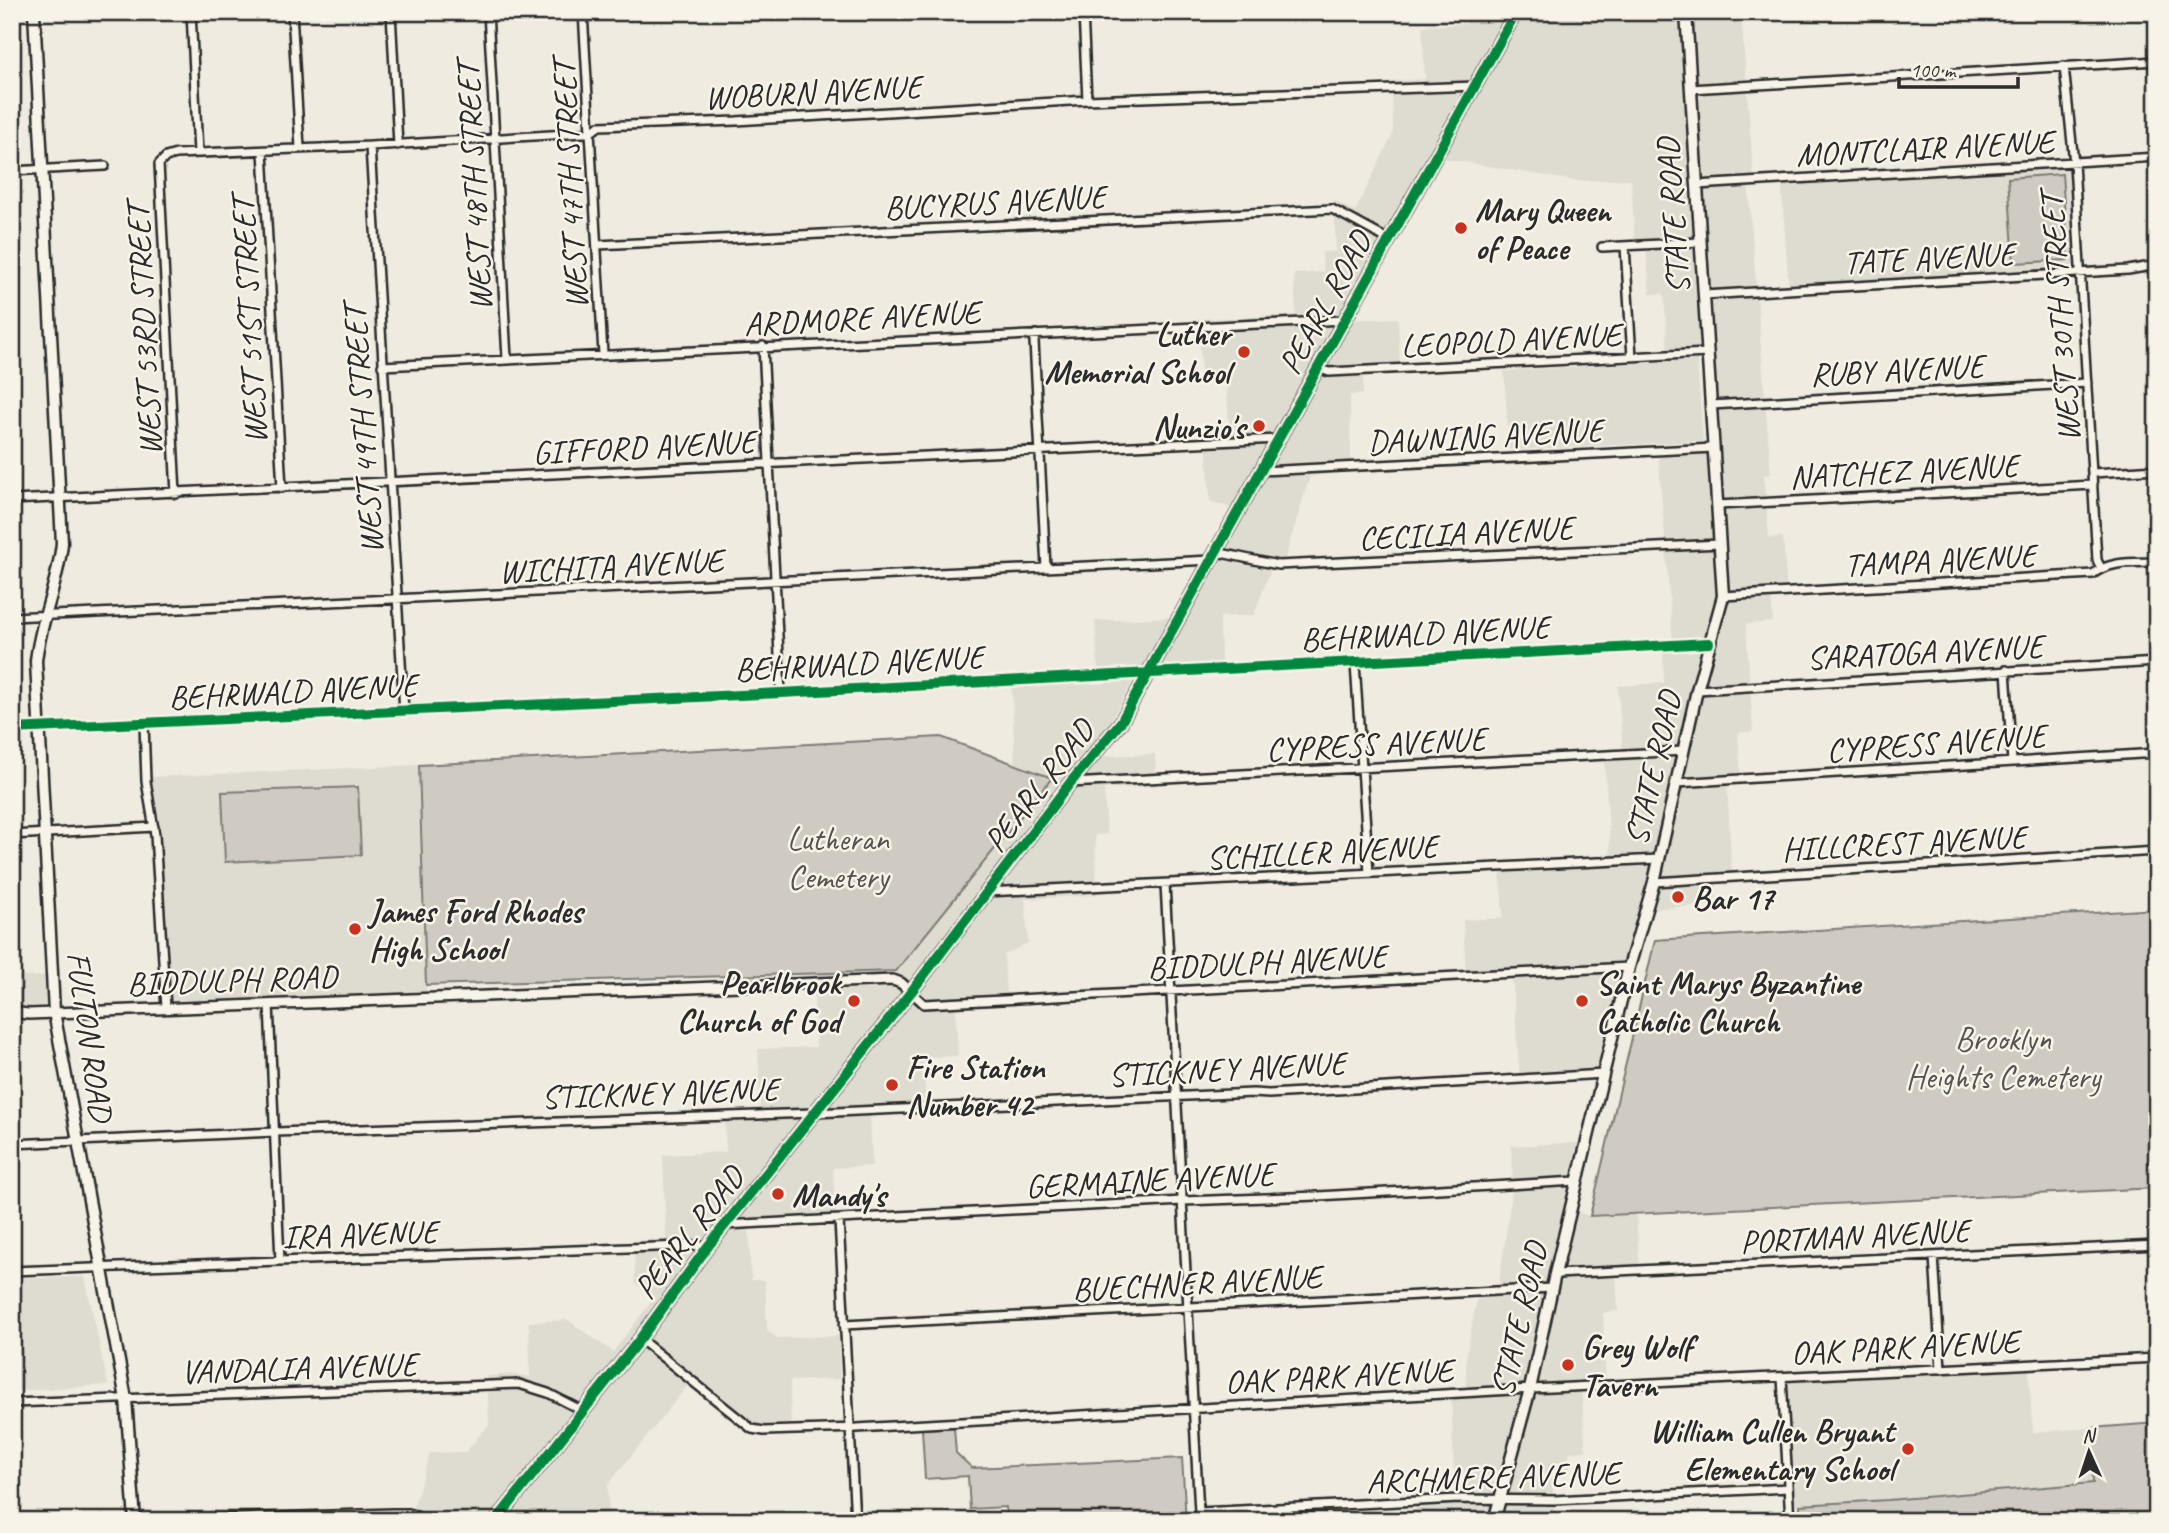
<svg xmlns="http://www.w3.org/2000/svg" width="2169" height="1533" viewBox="0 0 2169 1533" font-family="Caveat,sans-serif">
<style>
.built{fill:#dedbd1}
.green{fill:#cfcbc2;stroke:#7d7b76;stroke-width:2}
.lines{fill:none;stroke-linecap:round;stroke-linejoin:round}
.minor-casing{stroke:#2b2b2b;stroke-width:12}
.tertiary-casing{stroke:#2b2b2b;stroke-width:14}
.secondary-casing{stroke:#2b2b2b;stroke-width:15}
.primary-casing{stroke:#2b2b2b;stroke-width:16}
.minor{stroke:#f7f3e8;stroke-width:7}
.tertiary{stroke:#f7f3e8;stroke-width:9}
.secondary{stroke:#f7f3e8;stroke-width:10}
.primary{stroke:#f7f3e8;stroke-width:10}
.cycleway-casing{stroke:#f7f3e8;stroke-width:15}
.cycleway{stroke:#00873e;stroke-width:10}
.poi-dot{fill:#c8321e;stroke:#f7f3e8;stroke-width:2.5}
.labels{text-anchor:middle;stroke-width:5;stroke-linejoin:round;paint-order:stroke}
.street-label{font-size:33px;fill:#2b2b2b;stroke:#f7f3e8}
.poi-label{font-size:33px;font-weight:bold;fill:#2b2b2b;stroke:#f7f3e8;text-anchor:start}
.park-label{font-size:33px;fill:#545351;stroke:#f7f3e8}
</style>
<rect width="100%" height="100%" fill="#efebe0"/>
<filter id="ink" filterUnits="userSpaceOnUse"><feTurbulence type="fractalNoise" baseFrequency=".0143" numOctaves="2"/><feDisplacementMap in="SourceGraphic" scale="14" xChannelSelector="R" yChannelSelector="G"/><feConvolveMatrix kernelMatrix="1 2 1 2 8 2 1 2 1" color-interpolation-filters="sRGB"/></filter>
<g filter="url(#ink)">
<path class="built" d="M1466,12H1741L1754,182L1748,183L1771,474L1764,475L1769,538L1783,537L1787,592L1771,594L1773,622L1746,624L1753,731L1738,733L1741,779L1727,783L1732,877L1717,878L1715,905L1646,909L1604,1074L1520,1079L1512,974L1466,976L1463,920L1503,918L1500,867L1611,861L1604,755L1623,754L1618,686L1664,683L1663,646L1673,645L1658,450L1714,447L1708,354L1668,355L1664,294H1650L1646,245H1635L1631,179L1575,181L1435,157L1345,320L1398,318L1400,363L1363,365V394L1350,395L1351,472L1310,476L1281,571L1271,569L1254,615L1220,617L1221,666L1140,669L1110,722L1083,757L1155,754L1156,786L1104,789L1107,834L1095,835L1097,895L1025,899L1028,943L1004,955L1006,993L955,996L958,1056L923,1057L926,1102L870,1105L872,1166L833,1168L836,1224L749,1229L751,1280H765L767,1330L777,1338L838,1336L840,1379L790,1381L791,1433L755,1434L688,1385L608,1485L609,1521H409L430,1453L465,1452L489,1425L487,1376L512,1374L530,1377L529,1322L568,1320L613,1352L654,1298L635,1283L634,1241L666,1239L663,1155L726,1152L724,1110L760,1108L758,1049L816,1047L813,973L896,971L1051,778L1015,764L1011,673L1098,669L1095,621L1171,617L1231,508L1210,501L1206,438L1230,436L1226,382H1202L1198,319L1296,315L1294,274L1323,272L1322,252L1336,251L1334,200L1355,212L1393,134L1392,81L1425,79L1422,26L1466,24Z
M2074,164L2079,272L1789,290L1781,180Z
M1697,360L1703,441L1509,450L1504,371Z
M419,765L426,992L169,1001L159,821L151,777Z
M45,976L47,1005L26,1007L12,1003V977Z
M1587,1142L1570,1210L1590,1216L1636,1214L1640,1270L1616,1271L1618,1311L1603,1313L1606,1386L1581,1387L1586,1451L1569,1452L1570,1473L1552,1474L1555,1521H1416L1415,1501L1455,1499L1451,1394L1467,1392L1466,1358L1478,1292L1498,1290L1513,1185L1511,1146Z
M85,1277L108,1385L12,1391V1278Z
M2028,1364L2033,1432L2091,1428L2094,1483L1888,1500L1789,1505L1782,1377Z"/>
<path class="green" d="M2062,174L2068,260L2014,263L2008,178Z
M941,737L1052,778L896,971L426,985L419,765Z
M358,787L361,855L225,862L222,792Z
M2157,909V1188L1590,1216L1655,940Z
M2157,1423V1521H1800V1505L1888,1500L2093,1483L2091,1428Z
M954,1427L956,1453L972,1468L1182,1458L1186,1521H1007L1006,1507L970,1509L968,1476L925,1479L922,1429Z"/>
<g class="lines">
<defs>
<path id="minor" d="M191,12L198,153
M292,12L300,148
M391,12L398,145
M488,12L507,359
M583,12L603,354
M1083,12L1087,100
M2064,66L2074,163L2097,560L2101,568
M1690,89L2157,61
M370,146L404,711
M263,151L282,488
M12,171L105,166
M1696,185L2157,157
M597,245L1332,209L1389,240
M1625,246L1632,357
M1602,247L1700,242
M1704,295L2128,270L2157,265
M1036,334L1034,341L1046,568
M763,346L781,693
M382,366L1344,320
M1318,368L1329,372L1708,353
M1711,405L2087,383
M1260,471L1714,448
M2093,473L2157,469
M176,494L159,164L166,157L176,154L370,146L584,133H590L599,126L736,121L1087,100L1476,86
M12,500L1278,439
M1718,505L2093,485
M1216,552L1278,565L1720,544
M1723,596L2093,574C2111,560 2135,563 2157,562
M12,617L1212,560
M1355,663L1369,873
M2006,670L2012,762
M1697,690L2157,662
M144,723L146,781L155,835L166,1008
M12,729L781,693L1709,643
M1070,783L1684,751
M1677,783L2157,753
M12,835L154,827
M1654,882L2157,851
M1165,884L1199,1512L1459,1499L1554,1500L1788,1488
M987,892L1659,859
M911,992L924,1004L1629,967
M269,1004L280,1261
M12,1144L276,1132L814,1113L1253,1093L1269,1094L1604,1074
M839,1220L855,1521
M725,1225L1183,1201L1318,1196L1577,1181
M1934,1256L1941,1369
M12,1271L709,1245
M1555,1274L2157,1245
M844,1325L1552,1288
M640,1339L752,1429L764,1431L857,1428L1512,1390L2157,1358
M1782,1377L1790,1521
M12,1403L519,1384L548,1393L583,1411
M147,1521L392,1513H409L427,1521"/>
<path id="tertiary" d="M12,1010L19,1013L29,1014L893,980L901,983L911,992"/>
<path id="secondary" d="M34,12L62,543C58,584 40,621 36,661L54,1012L126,1399L135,1521
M1494,1521L1530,1389L1555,1274L1629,967L1654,882L1697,690L1723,596L1686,12"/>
<path id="primary" d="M496,1521L640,1339L709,1245L911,992L1070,783L1121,722L1516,12"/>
</defs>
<use href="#minor" class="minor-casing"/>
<use href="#tertiary" class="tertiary-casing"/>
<use href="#secondary" class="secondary-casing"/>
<use href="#primary" class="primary-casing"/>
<use href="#minor" class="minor"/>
<use href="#tertiary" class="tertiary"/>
<use href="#secondary" class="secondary"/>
<use href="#primary" class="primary"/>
<defs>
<path id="cycleway" d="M12,729L781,693L1709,643
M496,1521L640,1339L709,1245L911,992L1070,783L1121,722L1516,12"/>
</defs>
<use href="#cycleway" class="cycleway-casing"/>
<use href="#cycleway" class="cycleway"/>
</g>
</g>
<g class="poi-dot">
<circle cx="1461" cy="228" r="7"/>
<circle cx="1244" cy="352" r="7"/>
<circle cx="1259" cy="426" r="7"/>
<circle cx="1678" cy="897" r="7"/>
<circle cx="355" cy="929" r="7"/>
<circle cx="854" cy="1001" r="7"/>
<circle cx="1582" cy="1001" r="7"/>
<circle cx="892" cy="1085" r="7"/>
<circle cx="778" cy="1194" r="7"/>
<circle cx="1568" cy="1365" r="7"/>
<circle cx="1908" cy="1449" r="7"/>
</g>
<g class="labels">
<g class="street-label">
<text transform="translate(813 91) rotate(-3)" y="12">WOBURN AVENUE</text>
<text transform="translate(1925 147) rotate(-3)" y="12">MONTCLAIR AVENUE</text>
<text transform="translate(569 185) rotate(-93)" y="12">WEST 47TH STREET</text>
<text transform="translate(473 187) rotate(-93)" y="12">WEST 48TH STREET</text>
<text transform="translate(995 201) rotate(-3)" y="12">BUCYRUS AVENUE</text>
<text transform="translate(1672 216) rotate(-94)" y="12">STATE ROAD</text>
<text transform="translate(1929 257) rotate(-3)" y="12">TATE AVENUE</text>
<text transform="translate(1324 302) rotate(-61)" y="12">PEARL ROAD</text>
<text transform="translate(862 317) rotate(-3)" y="12">ARDMORE AVENUE</text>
<text transform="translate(2059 318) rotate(-94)" y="12">WEST 30TH STREET</text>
<text transform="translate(248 321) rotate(-93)" y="12">WEST 51ST STREET</text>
<text transform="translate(143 330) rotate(-93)" y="12">WEST 53RD STREET</text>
<text transform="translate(1511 339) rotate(-3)" y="12">LEOPOLD AVENUE</text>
<text transform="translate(1897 369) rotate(-3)" y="12">RUBY AVENUE</text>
<text transform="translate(362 430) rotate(-94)" y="12">WEST 49TH STREET</text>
<text transform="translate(1485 435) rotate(-3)" y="12">DAWNING AVENUE</text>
<text transform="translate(644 446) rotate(-3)" y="12">GIFFORD AVENUE</text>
<text transform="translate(1904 470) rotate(-3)" y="12">NATCHEZ AVENUE</text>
<text transform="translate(1466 532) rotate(-3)" y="12">CECILIA AVENUE</text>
<text transform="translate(1940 559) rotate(-3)" y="12">TAMPA AVENUE</text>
<text transform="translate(611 565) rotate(-3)" y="12">WICHITA AVENUE</text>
<text transform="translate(1425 632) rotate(-3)" y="12">BEHRWALD AVENUE</text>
<text transform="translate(1925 651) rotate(-3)" y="12">SARATOGA AVENUE</text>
<text transform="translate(859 662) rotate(-3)" y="12">BEHRWALD AVENUE</text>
<text transform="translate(293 690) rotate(-3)" y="12">BEHRWALD AVENUE</text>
<text transform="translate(1936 742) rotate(-4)" y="12">CYPRESS AVENUE</text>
<text transform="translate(1376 743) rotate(-3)" y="12">CYPRESS AVENUE</text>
<text transform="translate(1652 768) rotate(-77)" y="12">STATE ROAD</text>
<text transform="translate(1038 785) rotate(-52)" y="12">PEARL ROAD</text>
<text transform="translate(1904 842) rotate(-3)" y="12">HILLCREST AVENUE</text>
<text transform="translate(1322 851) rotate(-3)" y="12">SCHILLER AVENUE</text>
<text transform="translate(1267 961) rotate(-3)" y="12">BIDDULPH AVENUE</text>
<text transform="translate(232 979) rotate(-2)" y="12">BIDDULPH ROAD</text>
<text transform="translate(91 1036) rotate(82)" y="12">FULTON ROAD</text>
<text transform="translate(1227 1068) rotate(-3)" y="12">STICKNEY AVENUE</text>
<text transform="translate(660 1092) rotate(-2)" y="12">STICKNEY AVENUE</text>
<text transform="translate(1150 1179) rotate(-3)" y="12">GERMAINE AVENUE</text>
<text transform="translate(688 1232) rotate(-52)" y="12">PEARL ROAD</text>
<text transform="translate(360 1233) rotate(-2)" y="12">IRA AVENUE</text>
<text transform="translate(1855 1235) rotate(-3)" y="12">PORTMAN AVENUE</text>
<text transform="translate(1197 1282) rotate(-3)" y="12">BUECHNER AVENUE</text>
<text transform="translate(1518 1319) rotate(-77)" y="12">STATE ROAD</text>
<text transform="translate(1905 1346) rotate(-3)" y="12">OAK PARK AVENUE</text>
<text transform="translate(299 1367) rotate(-2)" y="12">VANDALIA AVENUE</text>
<text transform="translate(1339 1375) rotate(-3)" y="12">OAK PARK AVENUE</text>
<text transform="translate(1493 1476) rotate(-2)" y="12">ARCHMERE AVENUE</text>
</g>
<g class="poi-label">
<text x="1475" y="221">Mary Queen<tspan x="1475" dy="38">of Peace</tspan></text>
<text x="1230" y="345" text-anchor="end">Luther<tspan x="1230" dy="38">Memorial School</tspan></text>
<text x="1245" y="438" text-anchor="end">Nunzio's</text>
<text x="1692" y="909">Bar 17</text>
<text x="369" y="922">James Ford Rhodes<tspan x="369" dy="38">High School</tspan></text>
<text x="840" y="994" text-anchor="end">Pearlbrook<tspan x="840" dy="38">Church of God</tspan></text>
<text x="1596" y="994">Saint Marys Byzantine<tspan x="1596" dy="38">Catholic Church</tspan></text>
<text x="906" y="1078">Fire Station<tspan x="906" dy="38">Number 42</tspan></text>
<text x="792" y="1206">Mandy's</text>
<text x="1582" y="1358">Grey Wolf<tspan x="1582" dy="38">Tavern</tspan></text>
<text x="1894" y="1442" text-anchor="end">William Cullen Bryant<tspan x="1894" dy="38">Elementary School</tspan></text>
</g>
<g class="park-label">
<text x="838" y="850">Lutheran<tspan x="838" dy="38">Cemetery</tspan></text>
<text x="2003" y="1050">Brooklyn<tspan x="2003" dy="38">Heights Cemetery</tspan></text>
</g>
</g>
<rect width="2169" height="1533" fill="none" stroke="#f7f3e8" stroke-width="42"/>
<rect x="21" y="21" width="2127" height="1491" fill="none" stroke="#2b2b2b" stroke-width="2.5" filter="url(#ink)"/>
<g transform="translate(2089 1452) rotate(357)" stroke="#f7f3e8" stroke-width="5" paint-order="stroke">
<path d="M0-5L12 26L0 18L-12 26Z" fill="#2b2b2b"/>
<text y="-10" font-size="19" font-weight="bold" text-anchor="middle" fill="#2b2b2b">N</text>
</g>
<path d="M1899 77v10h119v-10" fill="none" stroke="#2b2b2b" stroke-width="3.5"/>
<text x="1910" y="77" font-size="21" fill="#2b2b2b" stroke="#f7f3e8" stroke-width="5" paint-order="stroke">100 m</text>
</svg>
